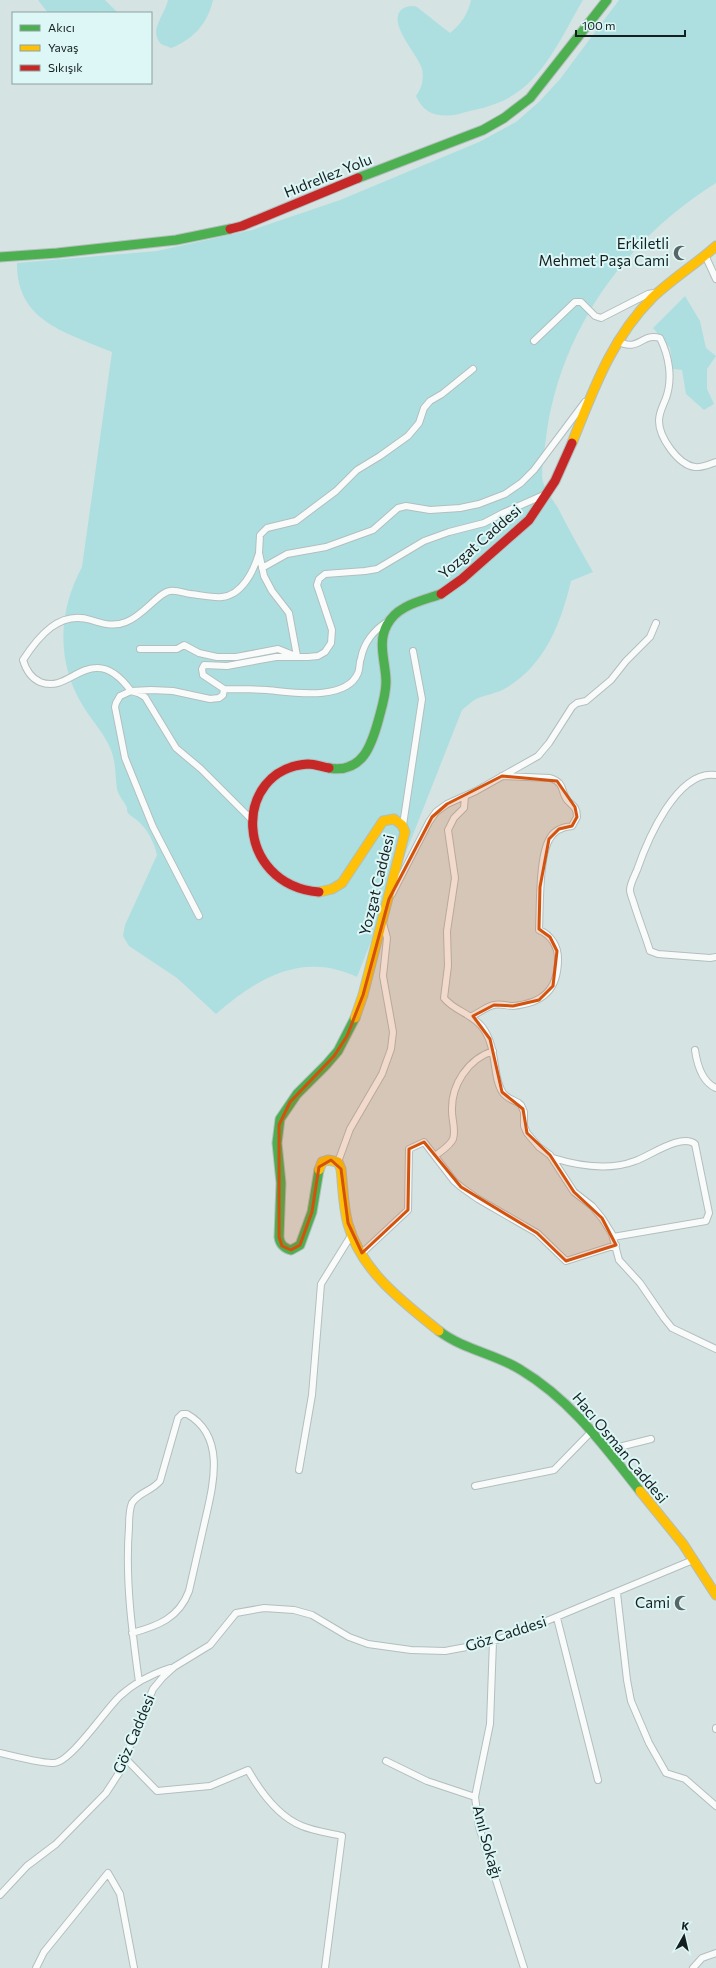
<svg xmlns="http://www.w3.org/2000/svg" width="716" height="1968" viewBox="0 0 716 1968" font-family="Commissioner,sans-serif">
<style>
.green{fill:#addfe0}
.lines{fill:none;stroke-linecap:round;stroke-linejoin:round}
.street-casing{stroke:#b3bebe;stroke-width:8}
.fast-casing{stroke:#b3bebe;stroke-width:11}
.slow-casing{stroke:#b3bebe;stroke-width:11}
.jam-casing{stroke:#b3bebe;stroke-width:11}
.street{stroke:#f9fbfb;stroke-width:6}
.fast{stroke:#4caf50;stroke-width:9}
.slow{stroke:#ffc107;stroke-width:9}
.jam{stroke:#c62828;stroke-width:9}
.marked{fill:#d3530e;fill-opacity:0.2;stroke:#d3530e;stroke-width:3;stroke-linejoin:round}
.labels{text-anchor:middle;stroke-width:4;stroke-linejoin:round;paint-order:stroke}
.street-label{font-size:15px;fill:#161f20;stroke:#ddf7f7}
.poi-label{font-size:15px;fill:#161f20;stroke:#ddf7f7;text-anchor:end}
</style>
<rect width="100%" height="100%" fill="#d6e3e3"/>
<path class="green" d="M38,0H105L118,13H48Z
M168,0H213C208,23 193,40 171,48L161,44C148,30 165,15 168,0Z
M471,0H583C561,37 542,85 500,102C487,108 472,110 459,114C440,118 424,115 416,96C422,88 424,79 422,69C418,54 386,23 402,9C407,6 412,5 417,7L450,33C461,24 468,14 471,0Z
M619,0H716V183C628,238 563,326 547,430C546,442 540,472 543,482C546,491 553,500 558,508C569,530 581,551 593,572L571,581C561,623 545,665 506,688C496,694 484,695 474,700C470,703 466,707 462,710L357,977C303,951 257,978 216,1014L177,978L129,946L123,936L125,925L157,855C154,842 148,830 138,821C135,818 130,816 128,813C127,812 127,809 127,808C124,801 118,795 117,789C115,775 116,763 111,750C104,733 92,721 83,706C56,662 58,611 82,567L112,352C68,333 16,322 17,263L157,251L252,230L340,200L479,142L516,122L539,102L560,79Z
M685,296L700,321L706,348L716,356L707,369V389L714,404L704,410L686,394L682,370L673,369L670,348L653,328Z"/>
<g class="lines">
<defs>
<path id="street" d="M705,255L716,279
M534,341L575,302H581L595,316L601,318L648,294L659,292
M617,341C639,353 642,332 660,338C669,356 673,378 666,398C663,406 659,412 659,421C659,437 678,465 695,467C702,468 710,464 716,462
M259,553C254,571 242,595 222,597C212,598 201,595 191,594C184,593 177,590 170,591C159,592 143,616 126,622C114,627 103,624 91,620C59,610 38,637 23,660C26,670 31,678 40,682C62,691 76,668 96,668C111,667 123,680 131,691L151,690L173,691L210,699L219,698L223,695L224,689L203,675L202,669L204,665L227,666L276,657H308L318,656L325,652L331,643L332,630L317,585L319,579L325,574L365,571L377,569L424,541L449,532L484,523L503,513L546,494
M262,568L287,554L326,547L373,530L398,508L406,506L430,510L460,508L479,504L505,494L521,483L534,470L585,402
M140,649H177L184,645L199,653L217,657H236L278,649L293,655
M297,656L289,613L272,591L264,576L259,553L260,535L267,528L296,521L336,491L357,470L380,456L408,436L419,423L424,408L430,401L442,394L473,369
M224,689C238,689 252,689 267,690C290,692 346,702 358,673C360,669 359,663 361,658C364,643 374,630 387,622
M716,775C677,769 647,841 637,870C635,875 630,884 630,890C630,894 633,900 634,904C639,920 645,935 650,951L658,954L710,958L716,957
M465,796L464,808L454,818L448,830L455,878L447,931L448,966L444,998C454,1011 473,1014 483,1028C498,1049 492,1078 503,1093C508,1100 516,1100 521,1105L524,1112V1126L527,1133L539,1147L550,1155L574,1192L592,1206L602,1218L612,1234L619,1260L640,1283L664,1318L672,1328L716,1349
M403,825L422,699L413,651
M392,894L429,822L436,812L447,804L476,791L538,756L549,743L572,707L577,703L586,701L611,680L626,661L650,637L656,623
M199,916L153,827L125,758L115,707L116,703L120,696L131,691L138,693L145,697L176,748L201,769L252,820
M472,1016C479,1013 487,1006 494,1005C500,1003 507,1006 513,1006C543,1003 558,990 558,959C558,946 551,935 539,930C540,908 539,858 549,840C553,831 562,827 572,826L577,817C577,807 573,806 568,801C560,792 566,783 550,778L502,776
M695,1050C697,1064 702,1082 716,1088
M435,1156C441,1151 450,1146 453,1139C456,1130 452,1121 452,1111C451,1085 468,1059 493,1051
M553,1158C579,1166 609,1171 635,1161C650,1156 681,1133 695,1144L709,1213L706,1221L613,1237
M338,1162L350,1129L382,1074L391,1049L393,1032L383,976L387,938L383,923
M362,1253L408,1210L409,1149L424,1142L454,1181L461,1187L478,1199L537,1233L566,1261L616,1245
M607,1450L651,1439
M299,1470L312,1395L321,1284L352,1234
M475,1486L554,1470L592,1431
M617,1593L627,1680L631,1701L649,1743L666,1773L685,1779L716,1806
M557,1618L598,1780
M132,1633C158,1626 179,1618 189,1591C194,1569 199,1547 204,1525C212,1489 228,1437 187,1414H182L178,1418L160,1481C152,1491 139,1492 132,1503C129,1510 129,1519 129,1527C125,1579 132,1631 139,1682
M493,1641L490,1724L475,1797L479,1827L524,1968
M716,1728V1729
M0,1753C12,1756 44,1764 54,1763C71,1762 105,1710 120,1696C134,1683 152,1674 170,1668
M125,1758L157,1791L210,1786L248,1770C260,1791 279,1817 302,1826C314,1831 329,1833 342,1836L325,1968
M386,1761L427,1781L475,1797
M0,1895L27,1866L56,1844L106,1793L119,1773L153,1689L163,1677L174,1667L210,1645L236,1613L264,1608L294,1610L312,1615L349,1637L368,1644L411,1650L445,1651L488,1643L525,1630L693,1560
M36,1968L44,1952L108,1873L120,1894L134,1968
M693,1968L702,1958L716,1953"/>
<path id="fast" d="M358,178L483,130L504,118L530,98L607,0
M0,257L57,253L176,240L230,229
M329,768C363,774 372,744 379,718C382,707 386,694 386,682C386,663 377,643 387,625C397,605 422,601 441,594
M319,1170L312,1212L300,1245L291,1250C284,1248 280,1245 279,1237L281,1183L277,1143L280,1119L297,1094L326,1065L338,1051L355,1018
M439,1331C464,1350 496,1354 521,1370C571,1400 605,1447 640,1491"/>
<path id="slow" d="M572,443C593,391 611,339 652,298C672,279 696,264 716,246
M319,892L332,889L342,883L383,821L394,819L402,825L405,832L363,995L355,1018
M319,1170L322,1162L328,1160L338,1162L341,1169C343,1187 343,1206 348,1224C361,1271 403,1302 439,1331
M640,1491L683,1544L716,1595"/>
<path id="jam" d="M230,229L242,226L358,178
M441,594L462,579L529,520L555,481L572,443
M319,892C234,885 231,769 308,764C315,764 322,767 329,768"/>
</defs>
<use href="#street" class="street-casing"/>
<use href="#fast" class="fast-casing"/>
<use href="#slow" class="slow-casing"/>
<use href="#jam" class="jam-casing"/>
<use href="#street" class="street"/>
<use href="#fast" class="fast"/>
<use href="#slow" class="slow"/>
<use href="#jam" class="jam"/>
</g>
<path class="marked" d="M502,776L557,781L575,807L577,817L572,826L559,829L549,839L540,887L539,929L550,937L557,951L553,986L539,1000L513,1006L494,1005L473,1016L490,1039L502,1092L523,1109L527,1133L550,1155L574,1192L602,1218L616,1245L566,1261L537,1233L461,1187L424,1142L409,1149L408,1210L362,1253L348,1223L341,1169L331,1160L319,1167L312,1212L300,1245L291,1250L282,1246L279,1237V1125L290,1102L334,1056L347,1036L363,995L389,899L432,817L447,804Z"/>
<defs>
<symbol id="mosque-bare" viewBox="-9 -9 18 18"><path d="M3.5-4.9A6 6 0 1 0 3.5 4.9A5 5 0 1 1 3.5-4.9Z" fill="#596464" stroke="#ddf7f7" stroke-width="2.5" paint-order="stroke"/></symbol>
</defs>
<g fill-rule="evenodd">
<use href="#mosque-bare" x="670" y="242" width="22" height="22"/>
<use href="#mosque-bare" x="671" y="1592" width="22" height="22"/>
</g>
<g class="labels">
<g class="street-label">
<text transform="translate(328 176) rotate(-22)" y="5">Hıdrellez Yolu</text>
<text transform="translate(480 542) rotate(-41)" y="5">Yozgat Caddesi</text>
<text transform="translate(377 885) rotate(-76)" y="5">Yozgat Caddesi</text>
<text transform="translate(620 1448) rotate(50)" y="5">Hacı Osman Caddesi</text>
<text transform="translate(506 1634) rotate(-18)" y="5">Göz Caddesi</text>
<text transform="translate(134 1734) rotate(-67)" y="5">Göz Caddesi</text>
<text transform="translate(487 1842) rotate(75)" y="5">Anıl Sokağı</text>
</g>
<g class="poi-label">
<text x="669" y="249">Erkiletli<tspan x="669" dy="17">Mehmet Paşa Cami</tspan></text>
<text x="670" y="1608">Cami</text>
</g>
</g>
<rect x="12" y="12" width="140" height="72" fill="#ddf7f7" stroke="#8da1a1"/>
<rect x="20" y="25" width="20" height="6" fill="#4caf50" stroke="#8da1a1"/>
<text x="48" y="32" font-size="12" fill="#161f20">Akıcı</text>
<rect x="20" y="45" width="20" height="6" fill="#ffc107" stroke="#8da1a1"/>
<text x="48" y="52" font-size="12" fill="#161f20">Yavaş</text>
<rect x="20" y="65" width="20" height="6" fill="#c62828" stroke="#8da1a1"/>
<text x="48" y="72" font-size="12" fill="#161f20">Sıkışık</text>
<g transform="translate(684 1936) rotate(8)" stroke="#ddf7f7" stroke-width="3" paint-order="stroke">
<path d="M0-3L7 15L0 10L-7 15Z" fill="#161f20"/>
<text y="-6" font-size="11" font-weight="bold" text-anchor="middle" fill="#161f20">K</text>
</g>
<path d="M576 30v6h109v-6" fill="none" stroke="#161f20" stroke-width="2"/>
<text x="582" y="30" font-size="12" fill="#161f20" stroke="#ddf7f7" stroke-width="3" paint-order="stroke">100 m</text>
</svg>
